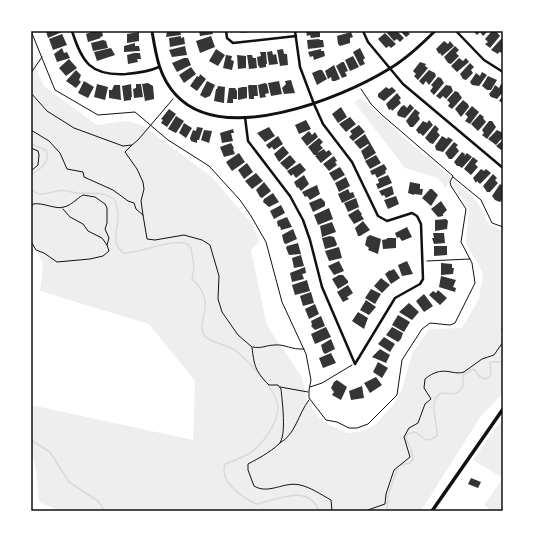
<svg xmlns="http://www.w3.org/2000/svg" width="534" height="542" viewBox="0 0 534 542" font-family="'Space Grotesk',sans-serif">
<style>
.green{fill:#eee}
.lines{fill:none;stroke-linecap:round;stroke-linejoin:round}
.stream{stroke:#d9d9d9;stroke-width:1.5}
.building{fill:#353535}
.path{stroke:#111;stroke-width:1}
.minor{stroke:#111;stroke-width:2.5}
.tertiary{stroke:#111;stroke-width:3}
.secondary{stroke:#111;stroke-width:3.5}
.neatline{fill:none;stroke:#111;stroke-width:1.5}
</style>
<rect width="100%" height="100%" fill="#fff"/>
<path class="green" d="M31,56L44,86L97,125L126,121L142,125L212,177L252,224L260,241L251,250L267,326L302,377L307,399L314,412L325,423L348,433L363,431L376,424L394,404L402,389L412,354L429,329L462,328L479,299L483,273L466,243L469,209L453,186L454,180L477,201L489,225L503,231V393L481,416L421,511H60L39,502L36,470L31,449V405L193,440L195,381L149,324L40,291L43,263L31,237Z
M359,99L366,102L403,137L451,177L446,188L438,178L405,168L354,102Z
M503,418V511H491L484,505L503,478L473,460Z"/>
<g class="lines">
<path class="stream" d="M31,144L46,150C51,163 41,168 31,175
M31,190C40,197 48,193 57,191C65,189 72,193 79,193C93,194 102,191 114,199C116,204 118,210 118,215C119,229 109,243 124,253C142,253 171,238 187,244L191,248L194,267L192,279C219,303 195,322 204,335C209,343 228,344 236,351C248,361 278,392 278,407C278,423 263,444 250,453C242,458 233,461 225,464C219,482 242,497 256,504C278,500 308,483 319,511
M31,440L50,452L69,482L98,501L105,511
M401,465L410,463L413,459L412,452L406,439L407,434L415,432L426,440L432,439L437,436C438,422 427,402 441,393C451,394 458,396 463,386V375L474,369L480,377L486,379L491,375L490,362H503
M387,511L388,496L398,467"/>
</g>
<path class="building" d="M46,31H61L62,32L48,38Z
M94,31H102L103,36L100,37L101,38L88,42L86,34Z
M167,31H180L181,35L166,37Z
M199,31H212L213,34L200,36Z
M240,31H250V32L241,33Z
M306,31H320V37L311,38L310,35L307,36Z
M389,31H397L404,38L400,42L397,39L394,41L387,33Z
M400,31H407L410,34L406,37Z
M473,31H488L483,36L480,32L477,35Z
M492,31H496L500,36L490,48L485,44L488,42L485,39Z
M139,32V41L127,43V34Z
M351,32L353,37L350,38V43L340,46L338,44L337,36Z
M385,33L396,44L391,48L389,46L386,48L378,39Z
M62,34L67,45L53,50L49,39Z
M181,36V38L184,37L185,44L170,47L169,38Z
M211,36L215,47L200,53L196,41Z
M319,39L320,40H323L324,47L308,49L307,40Z
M501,39L503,40V53L499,52L498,54L491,50Z
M103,40L106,41L108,48L93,51L91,43Z
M444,41L448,44L450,41L454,46L442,56L440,53L439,54L436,49Z
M135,43V46H139L140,51L124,52V46Z
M185,46L187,55L172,57L169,50Z
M455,46L459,50L456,53L459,56L451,64L448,63L444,57Z
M62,48L64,53L67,52L70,58L57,62L54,54Z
M111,48L115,55L97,61L94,52Z
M360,48L365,58L363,60L365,64L360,66L353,52Z
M216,49L225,55L218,66L209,61Z
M283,49L284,54H287L288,65L280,66L277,50Z
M321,49V51H324L325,56L314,60L313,56L310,57L308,52Z
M272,51L273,55L276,54L278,64L269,65L267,52Z
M260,52H266L267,64H266V67L260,68L258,65L257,57L261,56Z
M134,53H140L141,59H137L138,62L128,64L127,55Z
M226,55L232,56L231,60L234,61L232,70L223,68Z
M237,55L246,56V68L238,69Z
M247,55H252L253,58H256L257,68L249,69Z
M353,56L359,67L350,71L345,60Z
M184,58H188L191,65L177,72L172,63Z
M459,58L463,61L466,58L469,62L457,72L451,66Z
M69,59L77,68L66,76L59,68Z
M342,62H344L348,71L345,72L347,76L342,78L336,66Z
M420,62L426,64L425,66L428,68L418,80L414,76L416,74L413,71Z
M470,63L474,67L471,70L473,73L466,80L463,79L460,74Z
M334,65L340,79L335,81H332L331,77L328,79L325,71Z
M191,67L196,74L184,83L179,75Z
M76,70L81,75L79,80L81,82L76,88L66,81Z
M319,70H322L327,79L317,85L312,73Z
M429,70L435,73L436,76L429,85L426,81L423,85L419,81Z
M482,72L487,75L479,86L472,85L470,82L476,73L480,76Z
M200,74L206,79L197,91L190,86L197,76L199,77Z
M488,76L497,80L491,90H487L482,86Z
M438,77L441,78L444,83L434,95L430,91L433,87L431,85Z
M291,80L295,93L284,94L282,88L286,84L285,81Z
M84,81L94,87L88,98L78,93Z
M207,81L215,85L210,96L205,98L200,95Z
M279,81L282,94L271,96L268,83Z
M148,83L153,86L154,97V99L145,101L142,84Z
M265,83L267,84L269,93L265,94L266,97L260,98L258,85Z
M97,84L108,87L105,100L94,97Z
M131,84L132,97H131V100L124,101L122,86Z
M136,84H141L143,97L134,98L133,89L136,88Z
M501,84L503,85V92L497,99L491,97L489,94L493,89L495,85L499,88Z
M114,85H120L121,100L109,98V90H112Z
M249,85H257L258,96H254V99H249L248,86Z
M446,85L451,86L453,91L446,99L443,96L440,99L436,96Z
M218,86L225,87L224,103L214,101L216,89H217Z
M243,87H247V98L238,100V88Z
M386,87L389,89L392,87L396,91L384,101L378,97V94Z
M229,88H235L237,91V99H233V103H227Z
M455,91L458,92L462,98L452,109L448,106L450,103L447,100Z
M397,93L401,98L399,100L401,103L392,111L391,109L389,110L386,104Z
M503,95V103L499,101Z
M463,100L468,104L469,107L461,117L455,109Z
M410,104L414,108L405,118L398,116L397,113L401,107L404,105L407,108Z
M472,106L479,112L470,124L465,121L468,117L465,114Z
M341,107L347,117L338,123L332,114Z
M169,109L176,114L167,127L161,123L163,120L161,119Z
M415,109L420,113L418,115L420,119L413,127H410L406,121Z
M480,114L484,117L483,118L486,122L478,131L471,124Z
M176,116L184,121L176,133L168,129Z
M350,117L356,124L346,132L339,124Z
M306,120L311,129L299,134L295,125Z
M429,120L433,125L423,136L420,133L419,134L416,130L423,121L427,123Z
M489,121H492L496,127L487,139L482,135L484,133L482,130Z
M184,123L192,128L186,138L179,133Z
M359,125L365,132L353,141L349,137L352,134L350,131Z
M435,125L439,129L437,132L440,135L433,144L430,143L425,138Z
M197,127L203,128L199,140H197V143L191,141L190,138L193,130L196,131Z
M269,127L275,136L265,142L257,133Z
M233,129L234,133H231L233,141L222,143L220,133Z
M204,130L212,131L209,143L201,140Z
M497,130L503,133V137L496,145L488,139Z
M309,131L312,135L315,132L318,137L307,146L301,138Z
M365,134L376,153L365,160L361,151L369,145L368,144L360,149L354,142Z
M278,136L283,144L274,150L272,147L269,149L266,145Z
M442,136L447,139L448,137L453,140L443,152L436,150L435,146Z
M319,138L323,142L320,145L323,148L317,153L324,149L326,152L329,150L332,154L321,163L315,156L317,155H314L308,147Z
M503,140V147L501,150L496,146Z
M454,142L458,145L456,147L459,151L452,159H449L445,153Z
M231,143L234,148L233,149L235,154L224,157L220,147Z
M283,146L289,153L279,162L274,154Z
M462,152L465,154L464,156L467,153L472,157L462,168L459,166H457L454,162Z
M239,153L245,162L232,171L226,162Z
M290,155L296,162L287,170L280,163Z
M376,155L381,163L370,169L365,161Z
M334,156L337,161L335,162L337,165L329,171L323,164Z
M473,157L478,161L475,164L478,167L471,175L464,169Z
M247,163L253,172L244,179L238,170Z
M300,163L306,170L296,178L293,174L291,176L287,171Z
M384,164L387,169L385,171L386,173L377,178L375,174L372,175L370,171Z
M340,167L345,175L334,181L329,173Z
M481,169L484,171L486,169L491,173L480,184L477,181L476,183L473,178Z
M256,173L263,181L252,189L245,181Z
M493,174L497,178L495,180L498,183L490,192H487L483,186Z
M304,175L309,184L301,191L298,187L297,188L294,182Z
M388,175L392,183L378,189L376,184L379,183L378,179Z
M346,177L350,186L339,192L335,183Z
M264,182L271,191L262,198L260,197L256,190Z
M410,182L420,184V189H423L422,195L414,194V195L408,193Z
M500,184L503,186V199L500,202L495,200L492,196Z
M317,185L320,194L310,200L307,196L305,197L302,192Z
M392,186L394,194L386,198L384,195L382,196L379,191Z
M348,189L350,193L353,192L355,197L342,203L338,194Z
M430,189H432L438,195L431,206L422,198Z
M273,193L279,202L269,207L263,202L264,199Z
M396,196L399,204L388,209L384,200Z
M321,198L325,202V206L313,212L309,203Z
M356,198L359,207L348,212L344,203Z
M441,201L447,210L443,214V216L438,217L431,209Z
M281,205L285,213L274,219L270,211Z
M329,208L333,219L318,225L314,215Z
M358,209L362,214L361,215L364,219L354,224L348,215Z
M287,217L292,227L281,230L280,226L278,227L277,221Z
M446,219L448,221L447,229L435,231V220Z
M363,221L370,230L360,236H358L355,228Z
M332,222L336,232L322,237L320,226Z
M407,227L412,237L402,241L399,237L397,238L395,233Z
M293,229L297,239L286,244L284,243L282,235Z
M433,233H444L445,243L434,244L432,238H434Z
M370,235L381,239L378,254L368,250L369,248L365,245L367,237Z
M330,236L334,237L337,244L336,246L325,249L322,238Z
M387,238H396V248L383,249L382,240L387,239Z
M298,243L301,254L289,255L286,248L287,246Z
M434,246H447V255L434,256Z
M339,247L342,258L329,261L325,251Z
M301,255L304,266L294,268L292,258Z
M339,261L344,271L334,275L328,266Z
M407,261L413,274L402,276L398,265Z
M441,263L452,264V268H454L453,274L441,275Z
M305,267L306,273L302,274L304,279L292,282L290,273Z
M394,269L400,278L391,284L385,274L390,270V271Z
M339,275H343L348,281V283L338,289L332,279Z
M441,276L456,280L453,287L456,288L455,292L439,287Z
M381,278L390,285L382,293L374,286Z
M307,280L310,291L295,295L292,285Z
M348,285L353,293L347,297L349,299L343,302L337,292Z
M371,289L381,294L375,304L365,298Z
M438,290L447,298L440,305L429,295L433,291L436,293Z
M311,292L314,303L303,306L300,296Z
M424,294L433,306L424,312L416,301Z
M366,300L376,307L369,315L360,310Z
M409,303L419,312L412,320L399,312Z
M315,304L319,314L309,319L305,309Z
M358,312L368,318L364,329L352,321Z
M398,315L410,322L404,332L392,325Z
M321,316L325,326L315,330L311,326L312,325L311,321Z
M326,327L331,337L315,344L311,334Z
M392,327L403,333L401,339L398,342L386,335Z
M384,337L395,344L390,352L378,344Z
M331,339L335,349L325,354L323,352L321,345Z
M380,349L390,355L386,363L372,357Z
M331,353L336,363L323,368L319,358Z
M378,362L388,368L382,378L373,372Z
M376,377L382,385L370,393L364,383Z
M337,380L347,387L341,400L332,395L334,392L331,388L334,382Z
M362,386L364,398L351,400L349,391Z
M471,478L481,482L478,488L468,484Z"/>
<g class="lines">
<path class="path" d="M31,31L55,90L98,115L135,112L168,140L209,166L240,200L251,216L266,242L282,302L306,354L311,380L309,390V398L326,420L337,422L349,428H357L368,424L397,395L402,360L422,329L430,323L450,325L455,323L475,283L472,263L461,242L466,209L451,186L450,182L453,176L382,115L371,104L361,89
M31,73L42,57
M31,93L47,111L74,128L123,146L132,145L138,140L173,99
M31,130L49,141L60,153L67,169L83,172L84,177L113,190L128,201L134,203L136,209L143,215L147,239L155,240L184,235L202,240L210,245L219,276L218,299L222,312L238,335L252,347C254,365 255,371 269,385H278L281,389C282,400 287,436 279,444C269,453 259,458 248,464V470L254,486C269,495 284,481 300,485C310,487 322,495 331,500L332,511
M132,145L125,152L137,169L143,182L144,189L141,201L143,215
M31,148L38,151L39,155L38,165L31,171
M453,177L481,200L492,223L503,227
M31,207L33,204C43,202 56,210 64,207C72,205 76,199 83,195L95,197L105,204L107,208V223L105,229L109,238L107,245L109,251L103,256L90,259L57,262L44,253L36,250L31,241
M63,209L70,217L83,224L88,231L102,238L107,245
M427,261L470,259
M503,324L502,329L503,334
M253,347C261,349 267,345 275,345C285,344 291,350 304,349
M280,387L308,392
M310,387L322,383L352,365
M280,443C296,434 298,414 309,400
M365,511L385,504L386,494L394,470L410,457L404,437L409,428L418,423L425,404L431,399L424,388L425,379C443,364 452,376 464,372L482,359L494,355L503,342"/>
<path class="minor" d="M72,31C82,62 90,76 126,74C138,73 148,72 159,67
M226,31L227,38L233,43L296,36
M363,31L368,42L403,84L503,168
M456,31L484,60L503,72
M245,117L248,141L290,196L303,220L310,240L322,287L355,364L395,298L420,284L423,279L421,224L417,216L412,213L387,221L378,216L352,162L323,124L314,104L300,67L295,31"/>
<path class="tertiary" d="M152,31C156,55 159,77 176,95C223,146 340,99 389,69C406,59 421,45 435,31"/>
<path class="secondary" d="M432,511L503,409"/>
</g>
<rect width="534" height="542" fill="none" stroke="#ffffff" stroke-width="64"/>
<rect x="32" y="32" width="470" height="478" class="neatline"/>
</svg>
